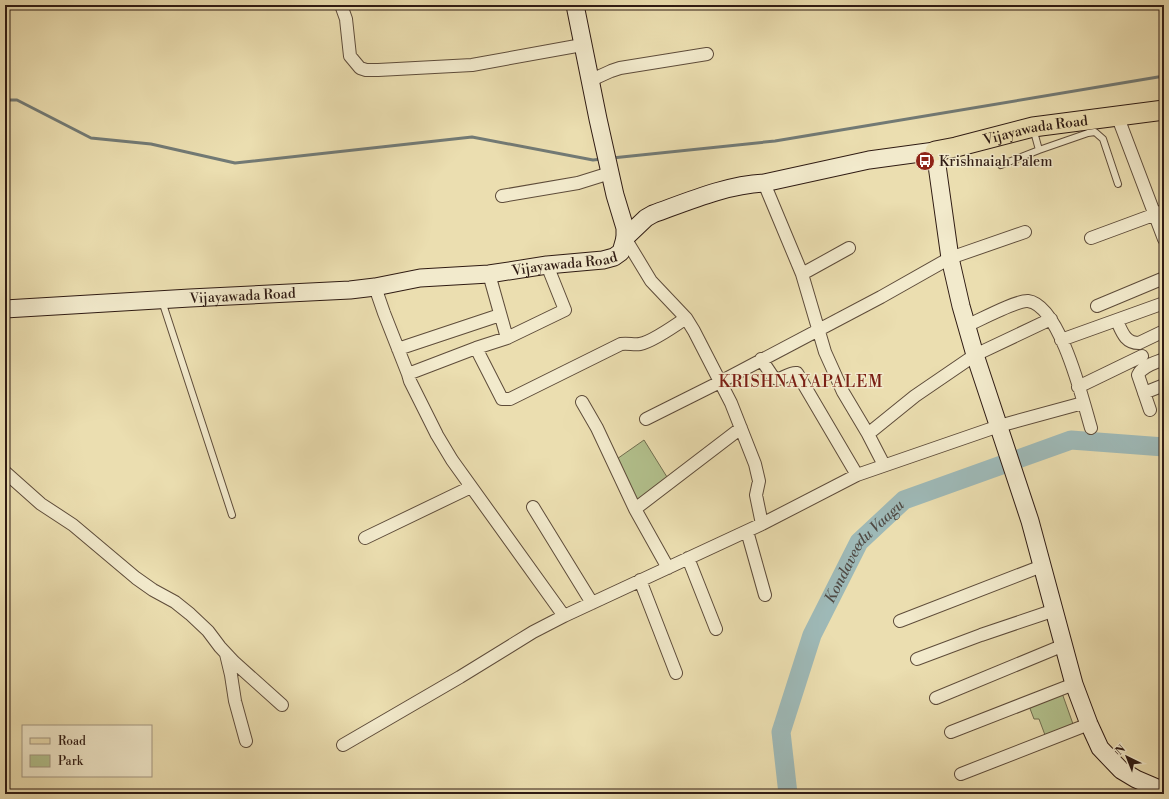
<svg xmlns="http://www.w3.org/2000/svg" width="1169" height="799" viewBox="0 0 1169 799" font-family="'Libre Bodoni',serif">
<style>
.green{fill:#b3c28e;stroke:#716e50}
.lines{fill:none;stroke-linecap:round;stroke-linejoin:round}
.stream{stroke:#727a75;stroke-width:3}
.river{stroke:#9eb9b7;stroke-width:19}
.lane-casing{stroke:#5e4c3a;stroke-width:8}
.street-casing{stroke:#5e4c3a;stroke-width:14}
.secondary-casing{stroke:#2f1b13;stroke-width:19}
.primary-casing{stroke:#2f1b13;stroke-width:21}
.lane{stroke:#f2eacc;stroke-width:6}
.street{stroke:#f2eacc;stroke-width:12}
.secondary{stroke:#f2eacc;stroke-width:17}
.primary{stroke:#ebdeb0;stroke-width:19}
.labels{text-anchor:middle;stroke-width:3;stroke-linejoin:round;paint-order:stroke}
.street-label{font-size:14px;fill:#2f1b13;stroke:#f2eacc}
.poi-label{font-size:14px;fill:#2f1b13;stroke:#f2eacc;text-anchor:start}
.water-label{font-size:15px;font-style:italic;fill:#504a44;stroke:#f2eacc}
.quarter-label{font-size:16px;letter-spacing:1px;fill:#7a1f14;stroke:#f2eacc}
</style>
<rect width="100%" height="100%" fill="#ebdeb0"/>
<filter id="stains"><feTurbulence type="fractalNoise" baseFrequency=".005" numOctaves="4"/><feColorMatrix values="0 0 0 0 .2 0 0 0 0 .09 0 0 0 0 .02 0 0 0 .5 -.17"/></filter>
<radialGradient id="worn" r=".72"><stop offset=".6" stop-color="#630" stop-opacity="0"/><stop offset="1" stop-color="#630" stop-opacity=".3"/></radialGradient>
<path class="green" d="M644,440L667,477L637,500L614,461Z
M1062,693L1073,724L1045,735L1039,719H1034L1029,706Z"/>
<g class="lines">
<path class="stream" d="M5,100H17L91,138L151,144L235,163L472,137L593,160L602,159
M612,158L775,141L1164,76"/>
<path class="river" id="s1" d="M788,794L781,732L812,635L859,542L904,500L1071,440L1164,447"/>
<defs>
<path id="lane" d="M1039,150L1088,133L1095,132L1103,139L1118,184
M1001,165L1039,150L1033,128
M162,301L232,515"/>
<path id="street" d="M341,5L346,19L350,56L360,68L366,70H378L472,65L582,45
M589,81L611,71L620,68L707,54
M1117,115L1164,239
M764,183L802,274L825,352L843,392L868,434L884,465
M502,196L578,183L610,173
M625,238L651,281L686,318L694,331L731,403L755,464L759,481L756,495L762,524
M1091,238L1164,211
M489,274L507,338
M802,274L849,248
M375,287L384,313L408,374L410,381L437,435L452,460L564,616
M1097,306L1164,278
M1117,321C1122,332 1125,343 1139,343L1164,331
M966,326C978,321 1017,300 1028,301C1060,305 1083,401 1091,428
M1061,340L1164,303
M476,348L502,399H510L621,344C628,343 634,345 640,344C651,342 676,325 686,318
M398,349L500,315
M761,359L773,377L777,379C784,379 789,372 797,373L857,475
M408,374L476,348L507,338L565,310L547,265
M1078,387L1142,356
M1144,393L1164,385
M582,402L597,428L635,509L668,568
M1150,410L1138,375C1142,366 1155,363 1164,359
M646,419L720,382L881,297L950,258L1025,232
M868,434L915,396L975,355L1051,319
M5,472L41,504L73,525L136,578L153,590L175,602L190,614L208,631L220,647L234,662L282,705
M533,507L592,603
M635,509L741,428
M747,531L765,595
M365,538L471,487
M688,558L716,629
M640,580L676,673
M900,621L1042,566
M226,654L231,675L235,701L246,741
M917,659L981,635L1055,610
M936,698L1064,645
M951,732L1074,684
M343,745L460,677L533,632L564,616L762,524L857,475L999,426L1083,403
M961,774L1089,724"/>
<g id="secondary">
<path d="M575,5L598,119L615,195L625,228V238"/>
<path id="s2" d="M5,309L190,298L350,290L375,287L420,278L489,274L547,265L603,260L614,257L621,252L625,238L646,218L653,214C689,201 726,185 764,183L869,160L935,151L950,258L961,306L975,355L1030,521L1074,684L1089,724L1100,748L1121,770L1136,779L1164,791"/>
</g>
<g id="primary">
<path id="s3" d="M935,151L956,147L1033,127L1164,110"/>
</g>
</defs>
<use href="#lane" class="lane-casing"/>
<use href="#street" class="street-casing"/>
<use href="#secondary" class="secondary-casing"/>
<use href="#primary" class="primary-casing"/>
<use href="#lane" class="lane"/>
<use href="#street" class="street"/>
<use href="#secondary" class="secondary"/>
<use href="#primary" class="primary"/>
</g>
<defs>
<symbol id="bus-disc" viewBox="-11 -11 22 22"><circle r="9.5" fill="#8f2418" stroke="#f2eacc"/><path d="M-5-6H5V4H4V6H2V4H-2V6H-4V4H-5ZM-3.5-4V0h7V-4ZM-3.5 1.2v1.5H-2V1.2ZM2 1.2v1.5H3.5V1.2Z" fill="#fff"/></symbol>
</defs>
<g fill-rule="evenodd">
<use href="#bus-disc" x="914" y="150" width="22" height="22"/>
</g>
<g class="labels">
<g class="street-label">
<text dy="5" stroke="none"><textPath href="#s3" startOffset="103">Vijayawada Road</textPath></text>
<text dy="5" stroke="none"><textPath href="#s2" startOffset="562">Vijayawada Road</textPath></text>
<text dy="5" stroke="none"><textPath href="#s2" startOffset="238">Vijayawada Road</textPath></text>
</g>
<g class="poi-label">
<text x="939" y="166">Krishnaiah Palem</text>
</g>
<g class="water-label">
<text dy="5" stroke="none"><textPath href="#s1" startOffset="264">Kondaveedu Vaagu</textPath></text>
</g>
<g class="quarter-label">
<text x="801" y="387">KRISHNAYAPALEM</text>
</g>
</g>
<rect width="1169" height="799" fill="none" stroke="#ebdeb0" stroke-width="20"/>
<rect x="6" y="6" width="1157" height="787" fill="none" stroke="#2f1b13" stroke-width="2"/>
<rect x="10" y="10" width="1149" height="779" fill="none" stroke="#2f1b13"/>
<rect x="22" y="725" width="130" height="52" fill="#f2eacc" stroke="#a49782"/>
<rect x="30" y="738" width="20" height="6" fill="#ebdeb0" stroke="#a49782"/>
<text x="58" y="745" font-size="12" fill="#2f1b13">Road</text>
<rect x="30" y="755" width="20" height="12" fill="#b3c28e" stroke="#a49782"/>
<text x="58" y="765" font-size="12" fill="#2f1b13">Park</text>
<g transform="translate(1127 757) rotate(317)" stroke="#f2eacc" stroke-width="3" paint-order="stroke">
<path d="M0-3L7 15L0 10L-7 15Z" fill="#2f1b13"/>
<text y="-6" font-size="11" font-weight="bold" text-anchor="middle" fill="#2f1b13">N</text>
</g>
<rect width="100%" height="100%" filter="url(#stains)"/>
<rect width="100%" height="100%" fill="url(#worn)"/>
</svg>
